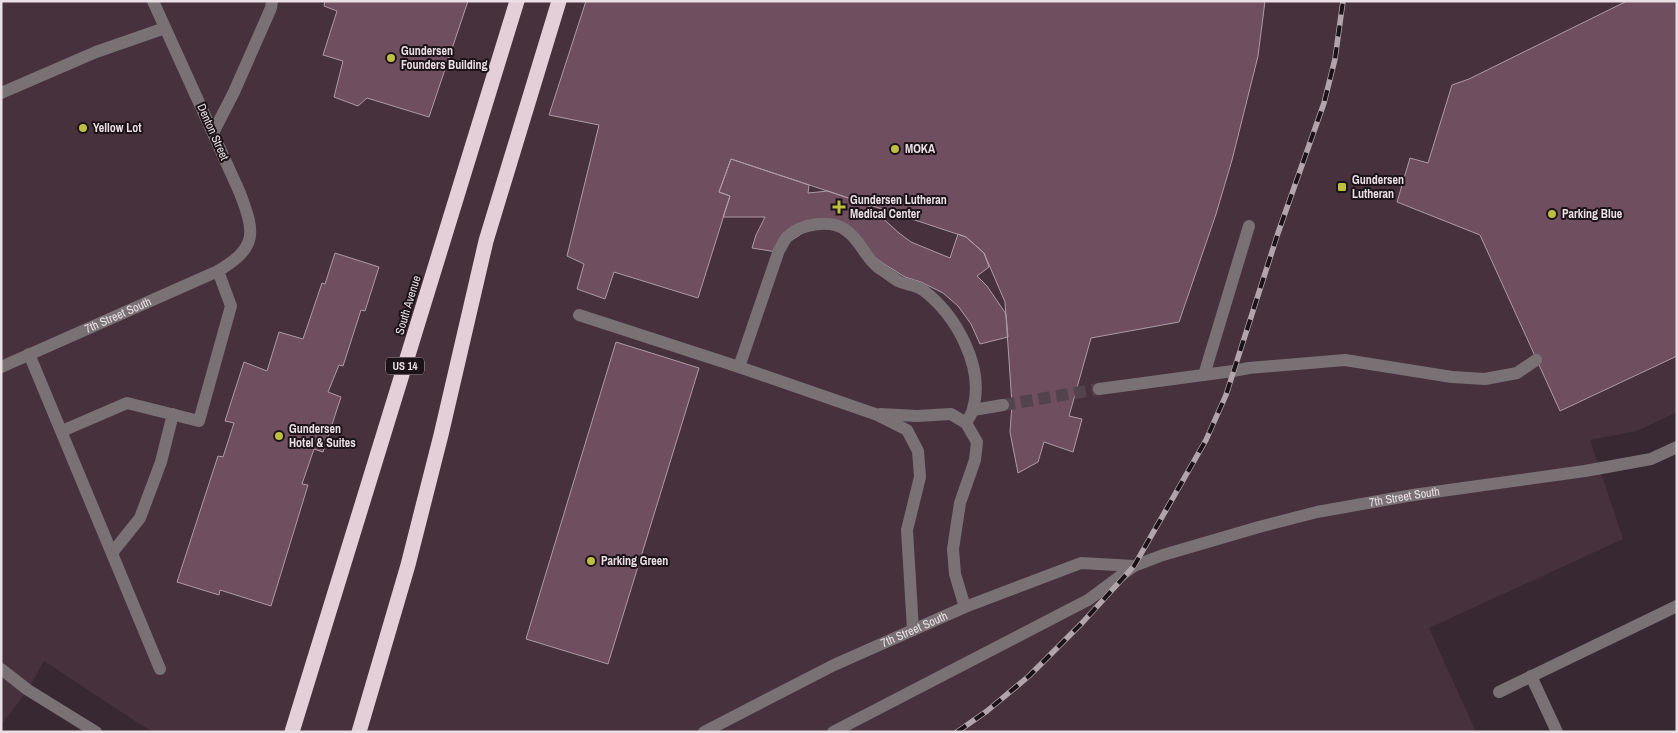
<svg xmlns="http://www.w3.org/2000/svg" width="1678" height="733" viewBox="0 0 1678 733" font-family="'Archivo Narrow',sans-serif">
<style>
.built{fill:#46313c}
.building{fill:#6f4e5f;stroke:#ae9ba5}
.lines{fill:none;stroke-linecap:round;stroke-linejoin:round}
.minor-tunnel{stroke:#53434c;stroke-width:12;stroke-dasharray:12 6;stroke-linecap:butt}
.minor{stroke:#7a7175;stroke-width:12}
.highway{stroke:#e4cfd9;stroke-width:15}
.rail-casing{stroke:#b1a5ab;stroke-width:5.5}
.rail{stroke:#1b1317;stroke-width:4;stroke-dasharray:11;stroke-linecap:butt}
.poi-dot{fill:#bebf42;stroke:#1b1317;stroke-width:2}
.labels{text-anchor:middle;stroke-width:4;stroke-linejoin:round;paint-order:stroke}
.shield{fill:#1b1317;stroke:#aca2a7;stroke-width:1}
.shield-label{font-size:11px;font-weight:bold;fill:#eadfe5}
.poi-label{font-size:12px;font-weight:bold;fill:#eadfe5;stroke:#1b1317;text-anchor:start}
.street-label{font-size:12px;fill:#eadfe5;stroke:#1b1317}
</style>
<rect width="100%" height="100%" fill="#382831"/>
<path class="built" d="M1,1H1677V412L1637,431L1590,440L1623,539L1429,628L1476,732H154L138,723L44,661L28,690L1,725Z"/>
<path class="building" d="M325,1H468L429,117L367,98L358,106L334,97L343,61L323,55L337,11L324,6Z
M586,1H1265L1258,56L1232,160L1216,214L1179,322L1091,338L1069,416L1082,419L1073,452L1044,442L1038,462L1018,473L1010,432L1012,404L1005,302L984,253L966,237L731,159L719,192L730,196L698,298L614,272L605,299L577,289L584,264L567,256L599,125L549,115Z
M1627,1H1677V356L1560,411L1480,235L1397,202L1410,158L1428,163L1452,85L1469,79Z
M731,159L809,185L808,193L828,191L868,205L899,233L911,242L950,258L958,234L966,237L984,253L989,267L977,276L987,286L1006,314L1008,337L980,344L971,324L958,306L943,293L921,282L905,277L884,264L824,219L786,244L783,253L752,248L756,235L765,217H723L730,196L719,192Z
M335,253L379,267L365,311L361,310L343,366L339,365L328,392L341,397L323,452L314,449L302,484L308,485L271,606L220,590L219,595L177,582L218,456L223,457L234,423L225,421L244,362L267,371L279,332L303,339L322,283L325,284Z
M616,342L699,368L608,664L526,639Z"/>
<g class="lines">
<path class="minor-tunnel" d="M1003,405L1099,389"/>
<g class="minor">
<path d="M1,93L96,52L165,28"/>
<path d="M213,133L234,92L271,8L272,1"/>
<path d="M579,315L739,367L875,414L907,430L918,451L920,477L907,530L913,630"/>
<path d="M29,354L160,669"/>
<path id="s1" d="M1,367L218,271C258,247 255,233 240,193L153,1"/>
<path d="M739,367L779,250C782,246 784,240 787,237C801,223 832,219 847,231C861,241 865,258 879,268C885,272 892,277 898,281C906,285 916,285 923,290C956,315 985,367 973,409C972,414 968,419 966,423"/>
<path d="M1204,375L1249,226"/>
<path d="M1099,389L1233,371L1249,368L1345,360L1452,377L1485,379L1517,373L1536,360"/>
<path d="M973,410L1003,405"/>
<path d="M880,414L917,416L951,414L966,423L977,442L975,460L960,503L953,549L955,574L965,607"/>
<path d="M62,431L127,403L199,421L231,306L218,271"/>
<path d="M112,553L140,518L161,462L173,414"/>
<path d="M1,669L28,690L96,732"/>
<path d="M1531,676L1557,732"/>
<path d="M1499,692L1677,606"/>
<path id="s2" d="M704,732L834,665L965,607L1081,563L1134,566"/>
<path id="s3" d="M833,732L1088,600L1134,566L1163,555L1259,527L1317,512L1413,495L1585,471L1651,459L1677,447"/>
</g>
<path class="highway" d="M292,732L517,1
M359,732L408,565L441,435L486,241L559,1"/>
<defs>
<path id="rail" d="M957,732L987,711L1029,676L1082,623L1134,566L1206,440L1226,395L1278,233L1324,103L1335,59L1343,1"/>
</defs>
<use href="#rail" class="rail-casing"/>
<use href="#rail" class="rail"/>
</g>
<g class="poi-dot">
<circle cx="391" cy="58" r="5"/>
<circle cx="83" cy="128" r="5"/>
<circle cx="895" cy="149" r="5"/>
<rect x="1337" y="182" width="10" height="10" rx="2.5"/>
<path d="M836.5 199.5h5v5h5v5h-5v5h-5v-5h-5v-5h5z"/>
<circle cx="1552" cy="214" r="5"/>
<circle cx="279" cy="436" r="5"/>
<circle cx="591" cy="561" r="5"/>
</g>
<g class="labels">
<rect class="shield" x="386" y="357.5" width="38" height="17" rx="4"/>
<g class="shield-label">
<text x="405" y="370">US 14</text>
</g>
<g class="poi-label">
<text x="401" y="55">Gundersen<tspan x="401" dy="14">Founders Building</tspan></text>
<text x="93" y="132">Yellow Lot</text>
<text x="905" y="153">MOKA</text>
<text x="1352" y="184">Gundersen<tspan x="1352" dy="14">Lutheran</tspan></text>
<text x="850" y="204">Gundersen Lutheran<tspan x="850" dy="14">Medical Center</tspan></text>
<text x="1562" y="218">Parking Blue</text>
<text x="289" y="433">Gundersen<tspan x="289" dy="14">Hotel &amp; Suites</tspan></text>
<text x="601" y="565">Parking Green</text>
</g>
<g class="street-label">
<text transform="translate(213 132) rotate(66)" y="4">Denton Street</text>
<text transform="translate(408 305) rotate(-73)" y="4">South Avenue</text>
<text dy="4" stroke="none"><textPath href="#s1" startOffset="128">7th Street South</textPath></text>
<text dy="4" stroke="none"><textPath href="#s3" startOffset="624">7th Street South</textPath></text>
<text dy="4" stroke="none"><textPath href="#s2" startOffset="234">7th Street South</textPath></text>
</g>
</g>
<rect width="1678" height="733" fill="none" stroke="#eadfe5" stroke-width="5"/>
</svg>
